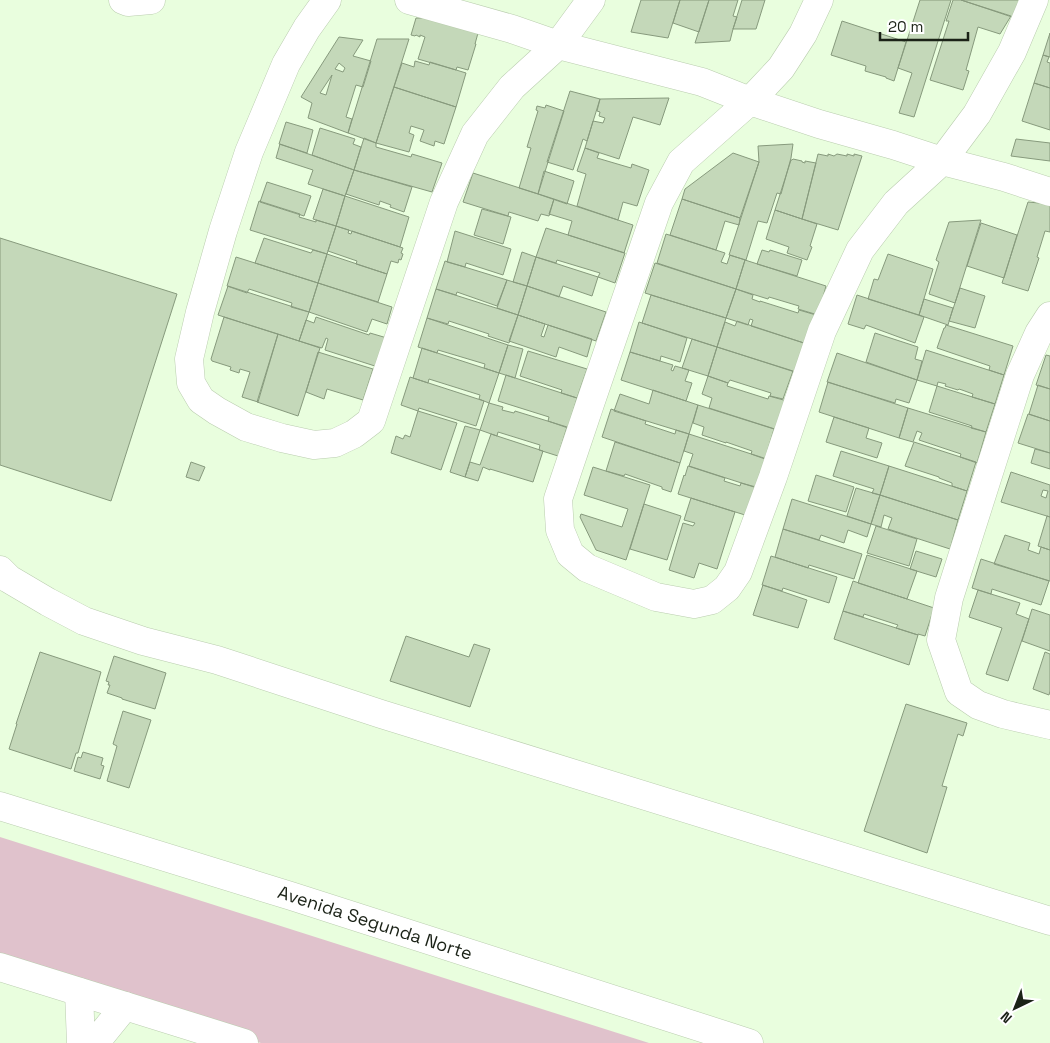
<svg xmlns="http://www.w3.org/2000/svg" width="1050" height="1043" viewBox="0 0 1050 1043" font-family="'Space Grotesk',sans-serif">
<style>
.green{fill:#e0c2cc}
.building{fill:#c4d8b9;stroke:#879a7d;fill-rule:evenodd}
.lines{fill:none;stroke-linecap:round;stroke-linejoin:round}
.minor-casing{stroke:#bacdaf;stroke-width:29}
.tertiary-casing{stroke:#bacdaf;stroke-width:29}
.minor{stroke:#fff;stroke-width:28}
.tertiary{stroke:#fff;stroke-width:28}
.labels{text-anchor:middle;stroke-width:5;stroke-linejoin:round;paint-order:stroke}
.street-label{font-size:18px;fill:#1b2217;stroke:#fff}
</style>
<rect width="100%" height="100%" fill="#e9fede"/>
<path class="green" d="M0,837L649,1043H261L0,960Z"/>
<path class="building" d="M641,0H680L668,38L631,32Z
M680,0H709L699,32L673,23Z
M709,0H738L733,16L737,17L733,29L730,41L695,43Z
M742,0H765L756,29H733Z
M920,0H951L914,117L899,113L912,73L898,68Z
M953,0H961L1011,16L1000,34L978,27L966,70L969,71L963,90L930,80L949,21H946Z
M961,0H1021L1015,18Z
M416,18H446L481,22L475,44H476L468,70L457,67L456,70L418,59L425,37L420,35V37L416,35L415,36L411,35Z
M842,21L906,42L894,81L886,78V77L865,71L866,66L831,55Z
M1050,33V57L1043,55Z
M339,37L363,40L353,56L371,61L363,87L356,85L346,117L352,119L348,133L308,118L312,103L301,97ZM339,63L345,68L343,72L335,69ZM332,75L326,95L320,93Z
M377,39H409L376,143L348,133Z
M1043,55L1049,57L1047,62L1050,63V88L1034,83Z
M415,61L429,65L430,62L466,73L456,107L394,87L402,63L414,67Z
M1034,83L1050,88V130L1022,121Z
M394,87L456,107L444,144L435,141L434,146L420,141L424,130L411,126L409,133L414,135L409,152L376,143Z
M570,91L600,99L587,141L583,139L573,170L547,162Z
M669,98L660,125L633,117L619,159L585,148L593,121L603,123L605,118L599,116L600,112L597,111L600,99Z
M546,105L564,111L538,194L519,188L531,148L527,147L538,111L536,110L537,106L545,108Z
M286,122L313,130L307,153L279,144Z
M320,128L355,139L353,144L361,147L354,170L312,155Z
M364,138L376,143V147L411,157L412,154L442,163L432,192L354,170Z
M1016,139L1050,143V161L1011,156Z
M280,144L354,170L345,196L308,184L313,170L276,158Z
M793,144L791,158L781,194L777,193L767,223L758,221L746,260L729,255L759,162L758,146Z
M585,148L599,153L597,158L631,168L632,164L649,170L637,206L623,202L618,220L577,206L586,174L577,171Z
M733,153L759,162L740,218L682,199L685,189Z
M818,154L828,156V154L834,156L837,154L847,156V154L854,156V154L862,156L838,230L802,219Z
M793,159L802,161V162L805,163V161L816,163L802,219L775,210L791,160H792Z
M354,170L412,187L404,212L390,207L391,205L380,201L379,205L346,194Z
M544,171L574,181L567,204L538,194Z
M473,173L554,199L549,216L541,214L538,221L509,212L508,216L463,202Z
M267,182L311,196L304,216L260,202Z
M323,189L345,196L336,226L313,219Z
M345,196L409,217L400,247L336,226Z
M554,199L633,225L624,253L568,235L572,221L549,214Z
M682,199L740,218L739,225L725,221L716,250L670,235Z
M259,201L300,214L299,217L316,222V220L336,226L327,254L250,230Z
M1028,202L1050,204V232L1045,231L1037,257L1039,258L1028,291L1002,283Z
M482,209L511,217L503,244L474,235Z
M775,210L817,224L810,246L812,247L807,260L787,253L789,247L766,239Z
M981,220L955,303L929,294L939,262L936,260L949,222Z
M981,223L1017,235L1004,278L967,266Z
M336,226L349,230L348,233L351,234L352,231L403,248L401,253L403,254L401,260L399,259L398,263L391,261L387,274L356,264L357,261L328,251Z
M546,228L625,253L615,283L598,277L600,273L557,260L556,263L536,257Z
M455,231L511,249L503,275L466,263L465,267L447,262Z
M666,234L725,253L721,262L727,264L730,255L745,260L736,289L657,263Z
M0,238L177,294L111,501L0,465Z
M264,238L311,253L313,250L327,254L318,283L255,263Z
M762,250L769,252L770,250L802,260L797,276L757,264Z
M522,252L536,257L527,286L513,282Z
M327,254L387,274L378,302L318,283Z
M888,254L933,269L919,315L868,299L874,279L878,280Z
M236,257L318,283L309,312L291,307L292,303L249,289L247,293L227,286Z
M536,257L598,277L592,296L563,286L559,297L527,286Z
M745,260L826,286L818,315L798,309L799,306L769,297L768,299L736,289Z
M445,261L507,280L497,306L457,292L456,295L436,289Z
M655,263L736,289L726,318L645,293Z
M507,280L527,286L518,315L497,308Z
M318,283L392,307L387,324L372,319L367,332L309,312Z
M228,286L309,312L299,341L218,315Z
M527,286L606,312L596,341L518,315Z
M960,288L985,296L975,328L949,321Z
M436,289L518,315L509,343L488,336L489,334L449,321L448,324L427,318Z
M736,289L753,295L752,299L760,302V301L798,313L799,310L816,315L807,344L751,326L753,320L750,319L748,325L726,318Z
M651,295L726,318L717,347L642,323Z
M857,295L924,317L915,343L866,325L864,329L848,324Z
M924,299L953,308L948,325L919,315Z
M518,315L545,324L541,336L544,337L548,325L592,339L587,357L559,347L556,357L509,341Z
M224,317L278,334L258,402L242,397L250,372L240,369L239,373L230,370L231,367L212,361L211,359Z
M316,317L369,335L370,333L387,338L378,367L325,350L328,339L326,338L322,348L299,341L306,320L314,323Z
M427,318L508,345L499,373L484,368L485,364L438,350L437,353L418,347Z
M737,321L807,344L798,373L717,347L725,322L735,326Z
M639,322L687,338L680,362L661,356L660,361L630,352Z
M946,325L1013,346L1004,375L989,370L990,366L937,348L944,328H945Z
M875,333L918,347L915,359L922,361L917,380L866,362Z
M278,334L320,348L298,416L257,402Z
M692,339L717,347L708,376L682,368Z
M508,345L523,349L515,378L499,373Z
M717,347L793,371L783,399L770,396L771,393L730,380L728,383L708,376Z
M422,348L499,373L489,403L479,399L480,395L429,379L428,383L413,378Z
M926,350L1004,375L995,404L972,397L973,394L962,390L959,389L958,390L945,386L946,384L938,382L937,386L917,380Z
M528,351L587,369L577,398L561,393L562,390L520,376Z
M318,352L373,369L363,400L327,389L324,399L306,392Z
M630,352L673,365L671,370L673,371L675,366L689,370L685,381L692,383L686,401L621,380Z
M837,353L917,380L909,403L896,399L895,403L827,382Z
M1046,355L1050,356V389L1036,385Z
M506,375L577,398L568,428L548,421L549,417L498,401Z
M708,376L728,383L727,386L768,399L769,396L787,401L778,430L709,408L712,398L702,394Z
M410,377L484,401L476,426L419,408L418,411L401,405Z
M828,382L908,408L899,438L819,412Z
M1038,385L1050,389V421L1029,414Z
M937,386L995,404L986,432L971,428L972,426L929,412Z
M653,390L698,405L689,434L614,411L620,394L649,404Z
M489,403L503,407L502,410L514,413L515,411L567,427L558,456L539,450L540,445L498,432L497,436L480,430Z
M698,405L774,429L765,459L751,454L752,451L726,442V443L702,435L704,427L693,423Z
M908,408L986,432L977,463L960,457L961,454L919,440L922,433L917,431L913,442L899,438Z
M611,409L646,421L645,424L675,434L676,430L689,434L680,463L602,437Z
M418,411L457,423L441,470L391,453L396,436L403,439L405,435L410,437Z
M1028,414L1050,421V453L1018,443Z
M834,417L869,428L866,438L882,443L877,458L826,442Z
M465,426L480,430L465,477L450,472Z
M491,434L543,451L533,482L490,469V470L483,467L478,481L465,477L470,462L480,465Z
M689,434L770,460L760,489L689,466L693,454L684,451Z
M615,442L680,463L671,492L662,489V487L625,474L624,476L606,471Z
M914,442L976,462L967,491L952,486V483L939,478V477L905,466Z
M1035,449L1050,453V469L1031,463Z
M841,451L889,466L880,495L872,493L874,489L833,476Z
M191,462L205,467L199,481L186,477Z
M688,466L725,478L724,481L740,486L741,483L756,487L745,515L678,494L684,475L685,476Z
M889,466L967,491L958,520L880,495Z
M593,467L650,485L626,560L596,550L580,517L581,514L622,527L628,509L584,495Z
M1011,472L1050,485V517L1001,502ZM1043,490L1048,491L1046,498L1041,496Z
M816,475L854,487L846,512L808,501Z
M856,488L880,495L871,524L847,516Z
M880,495L958,520L950,549L888,529L892,518L884,515L881,527L871,524Z
M691,498L735,512L717,569L699,563L694,578L669,570L683,523L693,526L695,523L684,520Z
M792,499L871,524L867,537L848,530L844,543L821,535L819,540L783,529Z
M644,504L681,516L667,560L630,549Z
M1047,516L1050,517V550L1038,546Z
M876,526L917,539L909,566L867,553Z
M783,529L862,554L854,579L809,565L808,568L775,557Z
M1005,535L1030,543L1028,550L1039,554L1041,547L1050,550V581L994,564Z
M916,551L942,559L936,577L910,569Z
M867,555L917,571L907,599L858,583Z
M771,556L837,577L829,603L783,588L782,591L762,585Z
M981,559L1049,581L1041,605L992,589L991,594L972,588Z
M853,581L934,608L925,636L918,634V635L896,628L898,625L864,614L863,617L843,611Z
M763,585L807,600L798,628L753,615Z
M978,590L1020,603L1016,614L1029,619L1008,681L986,674L1002,628L969,617Z
M1032,609L1050,615V651L1022,641Z
M843,611L918,635L909,665L834,639Z
M406,636L469,657L474,644L490,649L470,707L390,681Z
M40,652L101,672L78,753H76L71,769L9,749L17,724H16Z
M1045,652L1050,654V691L1049,695L1033,689Z
M114,656L166,673L155,709L122,699V698L107,693L110,685H108L109,682L106,681Z
M906,704L967,723L963,736L958,734L942,786L947,787L927,853L864,831Z
M123,711L151,720L129,788L107,781L117,746L113,744Z
M83,752L103,758L101,765L104,766L100,779L74,771L78,757L81,758Z"/>
<g class="lines">
<defs>
<path id="minor" d="M123,0L128,2L151,0
M327,0L307,28L286,64L249,152L223,231L200,312L189,359L191,383L201,400L217,411L246,427L282,438L314,445L335,443L354,434L371,421L444,202L475,134L512,87L558,45L591,0
M409,0L512,29L558,45L702,82L750,101L819,124L893,145L942,161L1004,177L1050,192
M819,0L803,34L781,68L750,101L681,162L659,203L591,401L558,499L560,530L570,554L587,568L656,597L694,604L712,600L727,588L738,572L773,477L822,331L860,250L896,203L942,161L977,114L1012,52L1034,0
M1050,316L1039,333L1020,375L949,598L941,640L959,692L978,705L1003,714L1050,725
M0,570L9,579L48,602L84,621L143,641L217,660L381,714L1050,921
M79,992L81,1043
M95,1043L125,1006"/>
<path id="tertiary" d="M0,806L291,896L749,1043
M0,967L244,1043"/>
</defs>
<use href="#minor" class="minor-casing"/>
<use href="#tertiary" class="tertiary-casing"/>
<use href="#minor" class="minor"/>
<use href="#tertiary" class="tertiary"/>
</g>
<g class="labels">
<g class="street-label">
<text transform="translate(375 923) rotate(18)" y="6">Avenida Segunda Norte</text>
</g>
</g>
<g transform="translate(1015 1008) rotate(223)" stroke="#ffffff" stroke-width="4" paint-order="stroke">
<path d="M0-4L9 19L0 12L-9 19Z" fill="#1b2217"/>
<text y="-8" font-size="14" font-weight="bold" text-anchor="middle" fill="#1b2217">N</text>
</g>
<path d="M880 32v8h88v-8" fill="none" stroke="#1b2217" stroke-width="2.5"/>
<text x="888" y="32" font-size="15" fill="#1b2217" stroke="#ffffff" stroke-width="4" paint-order="stroke">20 m</text>
</svg>
